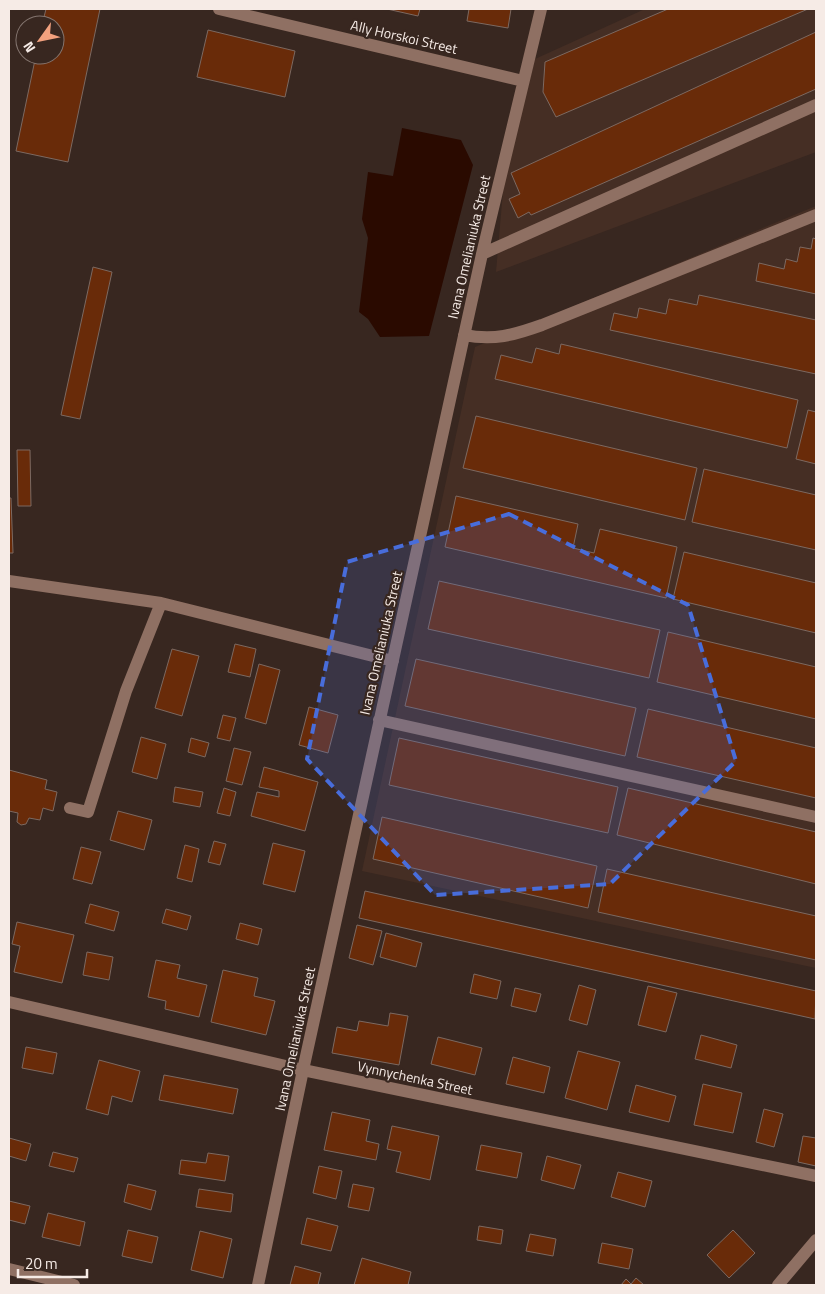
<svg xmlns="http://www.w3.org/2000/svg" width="825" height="1294" viewBox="0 0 825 1294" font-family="'Titillium Web',sans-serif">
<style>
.built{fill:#452e24}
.water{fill:#2a0a00}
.building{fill:#692b09;stroke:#7c6961}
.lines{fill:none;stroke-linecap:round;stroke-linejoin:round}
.minor{stroke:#8f7063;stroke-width:12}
.marked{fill:#486ddb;fill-opacity:0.2;stroke:#486ddb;stroke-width:4;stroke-dasharray:10 6;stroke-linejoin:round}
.labels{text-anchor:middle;stroke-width:4.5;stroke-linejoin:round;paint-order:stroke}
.street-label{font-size:14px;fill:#f6ebe6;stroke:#382720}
</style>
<rect width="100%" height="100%" fill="#382720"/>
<path class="built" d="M645,9H816V152L496,272L504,180L535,59Z
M816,206V968L362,871L475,347Z"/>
<path class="water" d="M402,128L461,140L473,165L429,336L380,337L368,319L359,312L368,238L362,219L368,172L393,176Z"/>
<path class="building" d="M46,9H100L68,162L16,151L36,55H55V25H42Z
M387,9H420L418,16Z
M469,9H511L508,28L467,21Z
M668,9H808L556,117L543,92L545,62Z
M208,30L295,51L285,97L197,77Z
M816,32V89L531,215L529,212L518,218L509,199L520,194L511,173Z
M813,238L816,239V294L756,281L759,263L784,269L786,259L797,262L800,247L811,249Z
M93,267L112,272L80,419L61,415Z
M699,295L816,320V374L610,330L614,313L637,318L639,308L666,314L669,299L697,305Z
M561,344L798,400L787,448L495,379L501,355L532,363L536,348L559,354Z
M808,410L816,412V464L796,459Z
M476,416L697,468L685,520L463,468Z
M17,450H30L31,506H18Z
M704,469L816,495V550L692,522Z
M456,496L578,524L573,548L594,553L600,529L677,547L666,598L445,547Z
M9,498H11L13,553H9Z
M684,552L816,583V633L673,599Z
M439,581L660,630L649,678L428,629Z
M668,632L816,667V719L657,682Z
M235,644L256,649L250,677L228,672Z
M172,649L199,656L182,716L155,708Z
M416,659L636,708L625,756L405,706Z
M259,664L280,670L266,724L245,718Z
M309,707L338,715L328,753L299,745Z
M648,709L816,748V798L637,757Z
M223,715L236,718L230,741L217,738Z
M141,737L166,744L157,779L132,772Z
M191,738L209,743L205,757L188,752Z
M399,738L618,787L608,833L389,785Z
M234,748L251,752L242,785L226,781Z
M264,767L318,782L305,831L251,816L257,792L279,797V791L259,787Z
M9,770L47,780L45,789L57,792L53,811L43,808L40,820L29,818L26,824L21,825L17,822L18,813L9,811Z
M175,787L203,792L200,807L173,802Z
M224,788L236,792L230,816L217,813Z
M628,788L816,832V884L617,835Z
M118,811L152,820L144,850L110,840Z
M382,817L597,866L588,908L373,859Z
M214,841L226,844L220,865L208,862Z
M273,843L305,851L295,892L263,884Z
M185,845L199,849L192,882L177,878Z
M81,847L101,852L92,884L73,879Z
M607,869L816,916V960L598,912Z
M365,891L816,991L815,1019L359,918Z
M90,904L119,912L114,931L85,923Z
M166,909L191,916L187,930L162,923Z
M17,922L74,935L62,983L14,972L20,946L12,944Z
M240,923L262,929L258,945L236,939Z
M357,925L382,931L373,965L349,958Z
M386,933L422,943L416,967L380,957Z
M87,952L113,957L109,980L83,975Z
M156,960L180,965L177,978L207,985L199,1017L165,1009L166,1001L148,997Z
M223,970L258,978L254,996L275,1001L266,1035L211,1022Z
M474,974L501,981L497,999L470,993Z
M579,985L596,990L587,1025L569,1020Z
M648,986L677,993L666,1032L638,1025Z
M515,988L541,994L536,1012L511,1006Z
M390,1013L408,1016L399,1065L332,1053L337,1027L357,1031L359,1021L388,1026Z
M701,1035L737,1045L731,1068L695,1059Z
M438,1037L482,1048L475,1075L431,1064Z
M26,1047L57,1053L53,1074L22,1068Z
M578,1051L620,1062L607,1110L565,1098Z
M513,1057L550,1067L544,1093L506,1084Z
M99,1060L140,1071L132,1102L112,1096L108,1115L86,1109Z
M164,1075L238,1089L233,1114L159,1100Z
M703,1084L742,1093L733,1133L694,1125Z
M636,1085L676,1096L669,1122L629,1112Z
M764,1109L783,1114L774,1147L756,1142Z
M332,1112L370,1120L366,1141L379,1144L376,1160L324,1150Z
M392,1126L439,1136L430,1180L396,1172L401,1152L387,1149Z
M803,1136L816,1138V1166L798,1162Z
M9,1138L31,1144L26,1161L9,1156Z
M481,1145L522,1153L517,1178L476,1170Z
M53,1152L78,1158L74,1172L49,1166Z
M208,1153L229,1156L225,1181L179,1174L181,1160L206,1163Z
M547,1156L581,1165L574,1189L541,1180Z
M319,1166L342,1171L336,1199L313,1193Z
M618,1172L652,1181L645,1207L611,1197Z
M128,1184L156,1191L151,1210L124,1202Z
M353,1184L374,1188L369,1211L348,1207Z
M199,1189L233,1194L231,1212L196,1207Z
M9,1201L30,1206L25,1224L9,1220Z
M48,1213L85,1222L80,1246L42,1237Z
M307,1218L338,1226L331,1251L301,1244Z
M479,1226L503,1230L501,1244L477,1240Z
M128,1230L158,1237L152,1263L122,1256Z
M733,1230L755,1253L729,1278L707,1255Z
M200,1231L232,1239L223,1278L191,1270Z
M530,1234L556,1239L553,1256L526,1251Z
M602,1243L633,1249L629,1269L598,1263Z
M362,1258L411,1272L408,1285H354Z
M295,1266L321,1273L318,1285H290Z
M636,1278L644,1285H621L626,1279L631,1284Z"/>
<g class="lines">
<path class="minor" d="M219,9L523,81
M482,254L816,105
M464,335C494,341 514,335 542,325L816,215
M9,581L161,603L393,661
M379,720L816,817
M70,808L88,812L126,691L161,603
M9,1002L303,1070L816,1176
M9,1269L74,1285
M258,1285L303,1070L482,254L541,9
M778,1285L816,1240"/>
</g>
<path class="marked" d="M509,514L688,605L736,761L610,884L435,895L307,759L347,562Z"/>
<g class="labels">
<g class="street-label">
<text transform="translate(404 37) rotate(13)" y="5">Ally Horskoi Street</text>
<text transform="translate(469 247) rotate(-77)" y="5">Ivana Omelianiuka Street</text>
<text transform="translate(381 643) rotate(-77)" y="5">Ivana Omelianiuka Street</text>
<text transform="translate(295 1039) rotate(-78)" y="5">Ivana Omelianiuka Street</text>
<text transform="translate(415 1078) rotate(12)" y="5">Vynnychenka Street</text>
</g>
</g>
<rect width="825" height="1294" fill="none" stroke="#f6ebe6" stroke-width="20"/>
<g transform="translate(40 40) rotate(237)"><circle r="24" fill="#382720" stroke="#84756f"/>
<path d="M0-4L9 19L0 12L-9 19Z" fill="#f2a17e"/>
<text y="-8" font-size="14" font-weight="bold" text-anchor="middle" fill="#f6ebe6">N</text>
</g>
<path d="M18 1269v8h69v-8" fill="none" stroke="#f6ebe6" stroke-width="2.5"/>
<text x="25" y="1269" font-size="15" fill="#f6ebe6" stroke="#382720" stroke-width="4" paint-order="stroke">20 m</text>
</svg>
